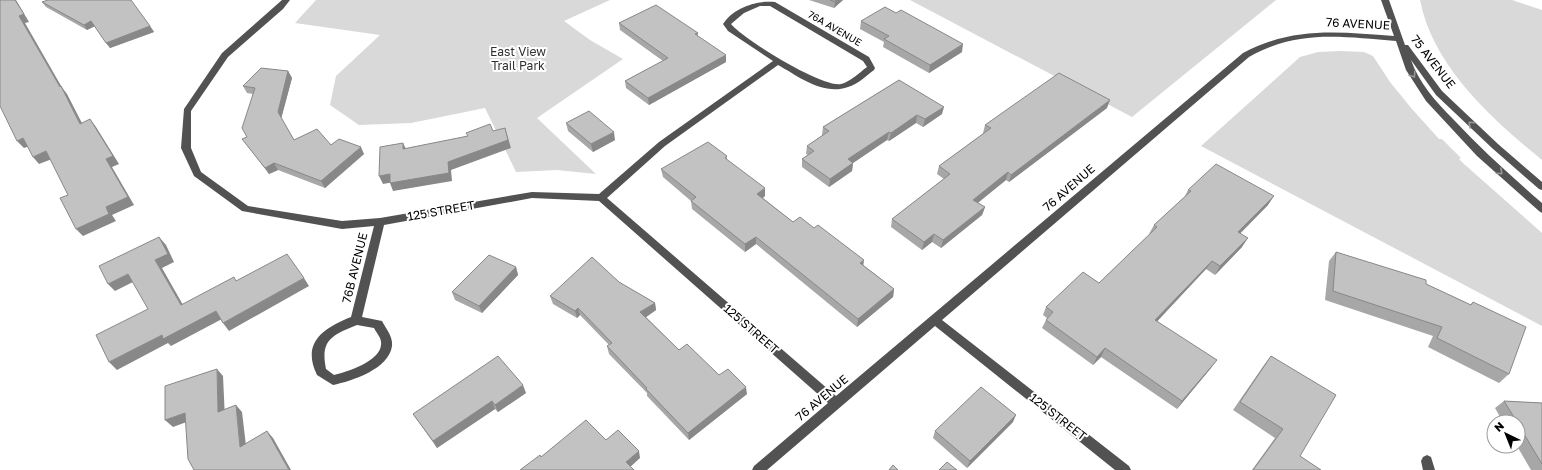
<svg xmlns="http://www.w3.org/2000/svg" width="1542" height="470" viewBox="0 0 1542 470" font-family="'Golos Text',sans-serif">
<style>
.green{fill:#d9d9d9}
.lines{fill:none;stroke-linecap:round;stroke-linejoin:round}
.minor{fill:#525252;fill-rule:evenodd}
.wall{fill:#a7a7a7}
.shaded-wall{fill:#888}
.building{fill:#c2c2c2;stroke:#888}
.oneway{stroke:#979797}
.labels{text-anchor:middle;stroke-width:4;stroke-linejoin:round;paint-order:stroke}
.far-street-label{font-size:10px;fill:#000;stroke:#fff}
.street-label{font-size:12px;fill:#000;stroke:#fff}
.park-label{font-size:12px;fill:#303030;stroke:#fff}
</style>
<rect width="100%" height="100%" fill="#fff"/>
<path class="green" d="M316,0H610L564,21L590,40L623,59L537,118L596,174L557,170L516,172L485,108L411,123L359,125L330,105L336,76L380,35L295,23Z
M910,0H1276L1132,117Z
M1420,0H1512L1542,10V160C1492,119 1433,67 1420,0Z
M1340,51L1364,52L1373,56L1390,82L1412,109L1439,139H1442L1461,158L1459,159L1464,164L1542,233V326L1201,146L1300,57L1318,52Z"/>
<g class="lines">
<path class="minor" d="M282,0H290L283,9L228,57L191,111V148L201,172L248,206L342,221L380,218L532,192L599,194L659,142L773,61L728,31L723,24C733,8 756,0 775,2L869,57L875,68L874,70C866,76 858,84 848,87C823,96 798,76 778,65L665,146L607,198L836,396L1243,53C1294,26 1339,32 1394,36L1381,0H1389L1405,45H1408L1442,91L1498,144L1542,182V190L1539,189L1492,148L1436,95L1411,60C1419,83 1436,102 1453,119C1481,149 1511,176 1542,203V213L1539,211L1477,156L1426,101L1406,70L1396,41C1342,37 1299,29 1249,57L942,320L1129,466L1131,470H1115L935,326L767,470H752L754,466L828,403L599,201L532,198L384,225L362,317L382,321C386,329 393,336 392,346C389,369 352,381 333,385L317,375C301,342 324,328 351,317L374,226L342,229L242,211L194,176L181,148L184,109L222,53ZM760,6H770L863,61L867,67C859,73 850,82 841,84C822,88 743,39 731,24L744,13ZM357,325L374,328C377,334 382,338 381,345C380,361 347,372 334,375L326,369C320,340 332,335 357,325Z
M1427,455L1431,457L1435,470H1423L1421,461L1423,457Z"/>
</g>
<path class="wall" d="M809,0H843L834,8Z
M42,2L150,26L154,32L110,48L95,26L87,30L46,7Z
M861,21L962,52L929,73L883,47L884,42L860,29Z
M619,23L698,33V37L726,62L649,105L626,88L625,81L663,61L620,30Z
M288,71L292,78L281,119L294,140L331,145L364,154L325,188L278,170L269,174L247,145L242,139L247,137L253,94L247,93L243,86Z
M899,80L942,114L923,127L916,123L889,141L887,140L853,163L852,171L829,187L802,167V159L808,155L806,154L807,146L823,135H822L823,127Z
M1107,108L1009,182L1006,180L978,203L985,207L982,215L941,248L932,242L922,250L891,227L892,219L944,179L937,174L939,166L984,133H983L985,125Z
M566,123L615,140L593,152L568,131Z
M727,156V160L765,196L763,198L793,222L863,265L894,289L893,297L857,327L756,244L745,252L692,209L691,201L663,177L661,169Z
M1188,190L1268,205L1240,234L1242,247L1215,275L1206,269L1157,321L1211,368L1177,409L1101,357L1093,365L1042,328L1047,318L1043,315L1046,307L1099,283L1150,234H1149L1154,225L1184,198Z
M1336,252L1426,284L1470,305L1473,302L1509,374L1499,383L1428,347L1433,336L1325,300L1329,261Z
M516,267L518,275L482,313L455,300L452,292Z
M619,282L655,303L656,310L646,317L679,350L719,375L747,394L689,440L647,396V393L609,354L607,346L609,345L580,315L577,318L553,304L550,296Z
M1271,356L1300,456L1321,470H1252L1275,438L1233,410L1264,365Z
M526,393L498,412L495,409L437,448L413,414Z
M1504,401L1542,403V470H1531L1517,446H1518V422H1503L1495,408Z
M1013,422L967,468L933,438L935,431Z"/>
<path class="shaded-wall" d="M15,0H16L29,22L25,23L64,91L61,86L67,94L86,131L80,124L60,87L19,16Z
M836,0H843L834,8L835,2Z
M91,21L95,26L87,30L84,25Z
M150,26L154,32L110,48L106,43Z
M963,44L962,52L929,73L930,65Z
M726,55V62L649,105L648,98Z
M288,71L292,78L281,119L278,112Z
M1110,100L1107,108L1009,182L1011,175Z
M944,107L942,114L923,127L925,119Z
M917,115L916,123L889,141L891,133Z
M90,119L96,127L119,164L112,167L134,205L112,215L116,221L83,236L76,229L106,207Z
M505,128L511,148L451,170L452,181L393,191L390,183L448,162Z
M614,132L615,140L593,152L591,144Z
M889,132L887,140L853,163L852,171L829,187L830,179L848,159Z
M23,138L30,146L24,148L17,141Z
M403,143L407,151L403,149Z
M361,147L364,154L325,188L321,181Z
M46,151L52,159L39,164L33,157Z
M274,163L278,170L269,174L265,168Z
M1008,172L1006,180L971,208L973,200Z
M390,174L394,182L383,184L379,176Z
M765,188V196L757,202V194Z
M1274,196L1268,205L1232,241L1238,232Z
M985,207L982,215L941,248L943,240Z
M934,234L932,242L922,250L924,242Z
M159,237L166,245L174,262L162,268L187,312L181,305L155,260Z
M756,237V244L745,252V244Z
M1248,238L1242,247L1215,275L1220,266Z
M864,260L863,268L860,263Z
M1212,261L1206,269L1151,328L1155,320Z
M516,267L518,275L482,313L479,306Z
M128,274L135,281L115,291L108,284Z
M304,278L309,286L229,331L223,323Z
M894,289L893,297L857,327L858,319Z
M655,303L656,310L642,320L640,312Z
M578,308L580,315L577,318L575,311Z
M216,311L222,319L171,346L168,343L117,370L109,362L162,335Z
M1105,348L1101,357L1093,365L1097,357Z
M1217,360L1211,368L1177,409L1182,401Z
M217,369L223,376L225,419L218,412Z
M523,385L526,393L498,412L495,405Z
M746,387L747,394L689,440L688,433Z
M492,401L495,409L437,448L433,441Z
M236,405L242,412L247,454L240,447Z
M185,413L192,420L173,427L165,420Z
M1016,415L1013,422L967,468L970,461Z
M267,431L273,438L291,470H289Z
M639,451L640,458L628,469L626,462Z"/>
<path class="building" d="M0,0H15L24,14L19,16L60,87L61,86L80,124L90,119L113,156L106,159L128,197L106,207L109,214L76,229L60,198L68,195L46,151L33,157L23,138L17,141L0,106Z
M48,0H131L150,26L106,43L91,21L84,25L42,2Z
M830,0H836L835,2Z
M656,5L698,33L695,34L726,55L648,98L625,81L668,58L619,23Z
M885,7L896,13L901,10L963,44L930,65L884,39L889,36L861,21Z
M261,68L288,71L278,112L294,140L317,129L331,145L339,139L361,147L321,181L274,163L265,168L242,139L247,137L242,128L255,88L243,86Z
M1059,73L1110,100L1011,175L1008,172L973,200L985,207L943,240L934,234L924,242L892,219L950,174L939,166L991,128L985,125Z
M899,80L944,107L925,119L917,115L891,133L889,132L848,159L853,163L830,179L802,159L814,151L807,146L829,131L823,127Z
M589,111L614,132L591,144L566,123Z
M490,124L493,131L505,128L508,140L448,162L449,173L390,183V174L379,176L380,147L403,143V149L468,136L466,133Z
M708,142L727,156L725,158L765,188L757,194L793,222L800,217L814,228L818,225L864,260L860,263L894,289L858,319L756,237L745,244L691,201L696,197L661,169Z
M1216,164L1274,196L1238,232L1248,238L1220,266L1212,261L1155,320L1217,360L1182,401L1105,348L1097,357L1046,320L1053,312L1046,307L1083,272L1099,283L1157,227L1154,225L1191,191L1188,190Z
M159,237L168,254L155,260L181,305L234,277L236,281L287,254L304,278L223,323L216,311L163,339L162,335L109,362L96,335L148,309L128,274L108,284L99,266Z
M1336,252L1426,280V284L1471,305L1473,302L1526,327L1509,374L1437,338L1442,327L1333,291Z
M489,255L516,267L479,306L452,292Z
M592,257L619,282L655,303L640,312L679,350L687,344L719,375L728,369L746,387L688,433L646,389L647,388L607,346L612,343L578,308L575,311L550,296Z
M498,356L523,385L495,405L492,401L433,441L413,414Z
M1271,356L1336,395L1300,456L1321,470H1253L1283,429L1240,402Z
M217,369L218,412L236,405L240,447L267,431L289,470H194L188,459L185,413L165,420V386Z
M981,387L1016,415L970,461L935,431Z
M1504,401L1542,403V464L1518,424V422H1517Z
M586,420L606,440L618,430L639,451L626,462L634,470H520L540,455L541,457Z
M947,462L957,470H939Z
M893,465L898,470H889Z"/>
<defs><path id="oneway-chevron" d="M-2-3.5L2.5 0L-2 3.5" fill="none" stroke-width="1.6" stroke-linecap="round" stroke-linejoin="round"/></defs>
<g class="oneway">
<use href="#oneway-chevron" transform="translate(1413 75) rotate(56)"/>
<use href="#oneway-chevron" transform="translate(1471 124) rotate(-137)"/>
<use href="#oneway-chevron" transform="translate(1500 172) rotate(42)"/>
</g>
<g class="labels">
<g class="far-street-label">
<text transform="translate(835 28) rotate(30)" y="4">76A AVENUE</text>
</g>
<g class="street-label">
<text transform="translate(1358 24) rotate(3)" y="4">76 AVENUE</text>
<text transform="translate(1433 62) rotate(52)" y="4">75 AVENUE</text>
<text transform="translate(1069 188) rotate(-41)" y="4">76 AVENUE</text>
<text transform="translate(441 211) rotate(-10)" y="4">125 STREET</text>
<text transform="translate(355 268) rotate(-76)" y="4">76B AVENUE</text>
<text transform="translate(751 329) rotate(41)" y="4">125 STREET</text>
<text transform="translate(822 398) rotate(-40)" y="4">76 AVENUE</text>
<text transform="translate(1058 417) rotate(38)" y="4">125 STREET</text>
</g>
<g class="park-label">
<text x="518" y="56">East View<tspan x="518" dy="14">Trail Park</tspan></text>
</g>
</g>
<g transform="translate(1506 434) rotate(317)"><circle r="19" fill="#ffffff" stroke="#999999"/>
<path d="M0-3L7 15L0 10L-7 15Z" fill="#000000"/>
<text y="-6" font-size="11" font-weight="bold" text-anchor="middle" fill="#000000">N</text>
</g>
</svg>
